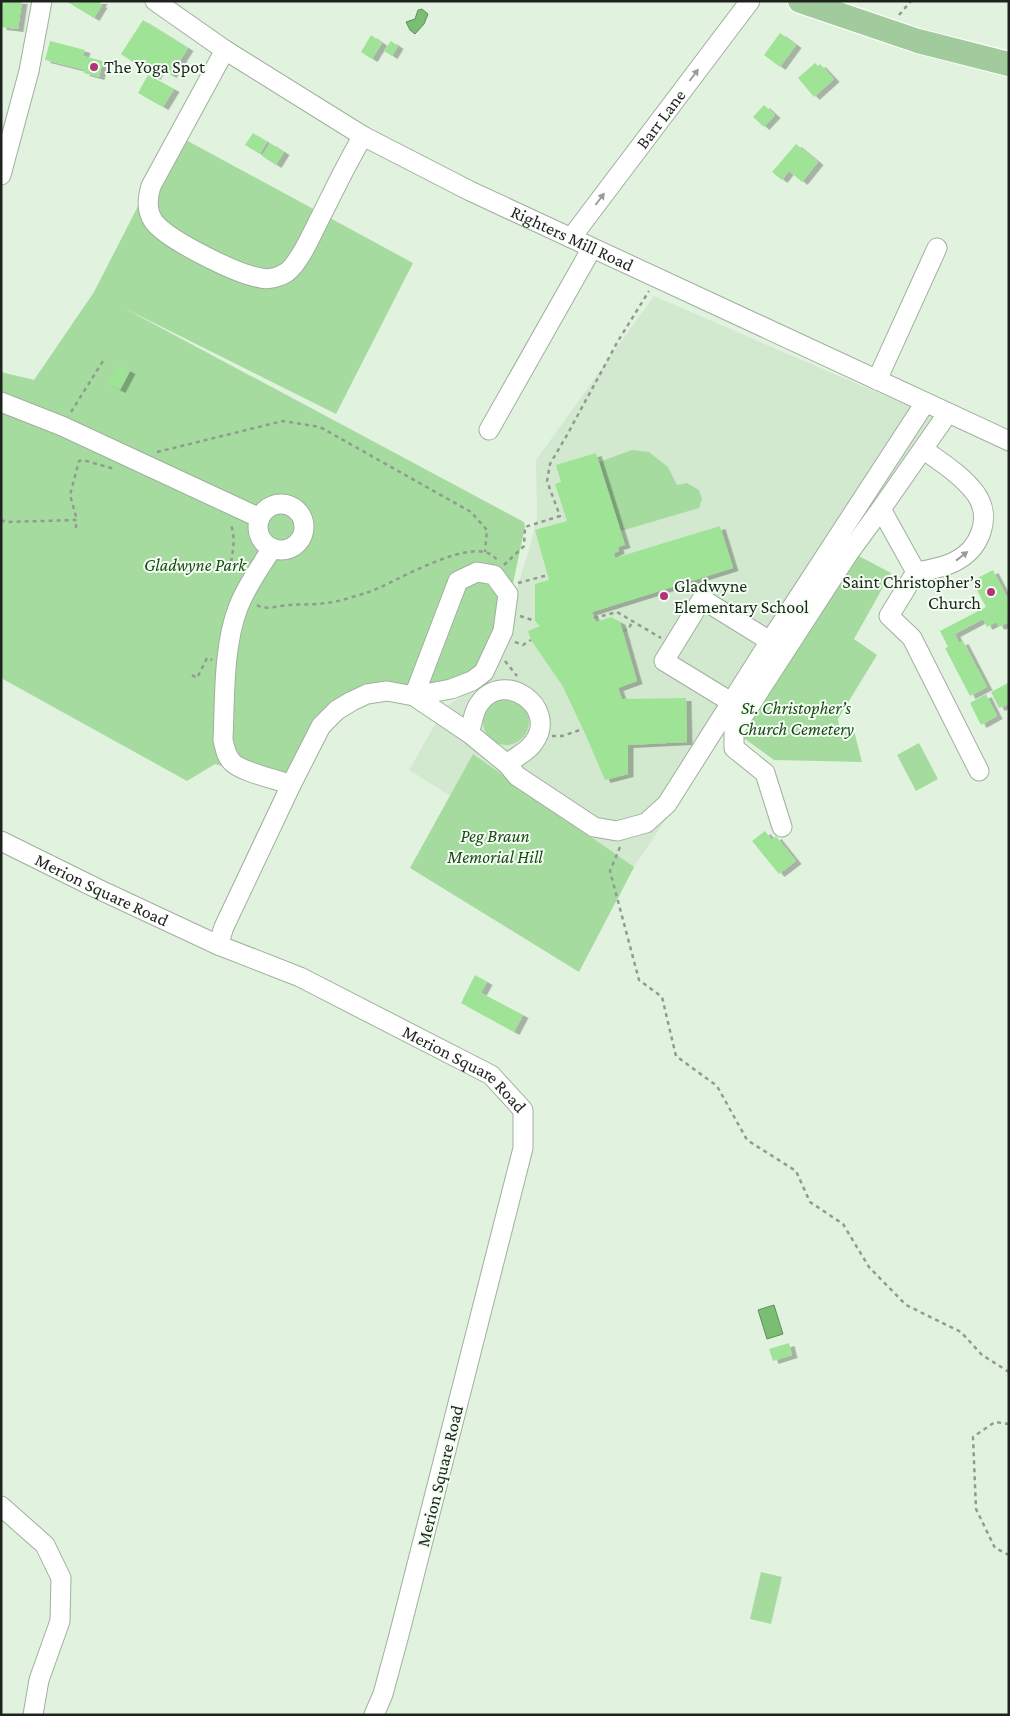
<svg xmlns="http://www.w3.org/2000/svg" width="1010" height="1716" viewBox="0 0 1010 1716" font-family="'Crimson Pro',serif">
<style>
.built{fill:#d2e9cf}
.green{fill:#a6db9f}
.water{fill:#7bbd72;stroke:#5f8f58}
.building{fill:#9fe396;filter:url(#shadow)}
.lines{fill:none;stroke-linecap:round;stroke-linejoin:round}
.minor-casing{stroke:#9fb09d;stroke-width:21}
.major-casing{stroke:#fff;stroke-width:26}
.path{stroke:#8f9c8e;stroke-width:2.5;stroke-dasharray:4 4;stroke-linecap:butt}
.minor{stroke:#fff;stroke-width:19}
.major{stroke:#a1cb9c;stroke-width:24}
.oneway{fill:#9a9c99}
.poi-dot{fill:#b53279;stroke:#f3fef2;stroke-width:2}
.labels{text-anchor:middle;stroke-width:4;stroke-linejoin:round;paint-order:stroke}
.poi-label{font-size:18px;fill:#1e241d;stroke:#f3fef2;text-anchor:start}
.street-label{font-size:18px;fill:#1e241d;stroke:#f3fef2}
.park-label{font-size:18px;font-style:italic;fill:#1c4817;stroke:#f3fef2}
</style>
<defs>
<filter id="shadow"><feDropShadow dx="5.5" dy="3" stdDeviation="0" flood-color="#0004"/></filter>
</defs>
<rect width="100%" height="100%" fill="#e1f3df"/>
<path class="built" d="M654,296L934,417L634,867L617,901L409,770L445,707L472,689L498,650L531,543L537,517L536,460Z"/>
<path class="green" d="M175,134L413,263L336,414L122,307L524,522L525,527L503,631L472,681L387,691L337,710L291,785L215,764L187,781L1,678V372L34,380L94,292Z
M632,450L649,452L668,467L677,485L687,483L699,490L702,499L699,508L621,531L599,462Z
M855,554L891,573L854,639L877,655L838,719L840,733L854,731L862,762L774,760L738,734Z
M483 722a23 23 0 1 1 46 0a23 23 0 1 1-46 0Z
M919,743L938,779L916,791L897,755Z
M473,754L634,867L579,972L410,868Z
M761,1572L782,1577L771,1624L750,1619Z"/>
<path class="water" d="M422,9L428,14L424,24L415,34L410,30L406,22L415,19L418,10Z
M774,1305L783,1334L767,1339L758,1310Z"/>
<path class="building" d="M1,1H22L18,29L1,27Z
M66,1H102L100,4L102,5L94,18Z
M143,20L188,48L171,75L160,68L155,77L121,54Z
M780,33L796,45L780,67L764,55Z
M371,35L382,43L372,59L361,52Z
M50,41L85,50L83,56L103,61L99,77L84,73L85,70L45,60Z
M391,41L398,46L392,56L384,51Z
M815,63L818,66L820,64L834,79L814,97L798,78Z
M148,75L174,89L163,107L138,93Z
M764,105L775,115L764,127L753,117Z
M253,133L267,142L260,154L245,145Z
M270,143L284,152L276,165L262,156Z
M796,144L818,162L802,182L789,171L782,180L772,172Z
M118,365L130,371L120,390L108,384Z
M596,453L625,545L618,547L619,551L614,553L615,558L720,526L733,568L592,612L596,622L611,617L620,622L637,681L618,688L622,699L686,698L687,742L628,745V774L605,780L583,729L562,685L531,640L528,631L540,626L535,621V584L549,580L535,530L567,521L555,484L561,482L556,465Z
M993,570L1009,601V622L999,627L996,622L987,627L983,619L955,634L959,643L963,641L987,687L970,696L945,648L948,647L940,631L986,607L972,581Z
M1008,683L1009,704L999,708L991,692Z
M986,694L997,716L981,725L970,703Z
M765,831L772,840L776,836L796,861L779,874L752,841Z
M475,975L487,982L481,993L523,1015L514,1032L461,1003Z
M789,1343L792,1355L773,1361L769,1349Z"/>
<g class="lines">
<defs>
<g id="minor">
<path id="s1" d="M155,1L225,50L363,136L470,191L1009,441"/>
<path d="M225,50L151,186C147,199 146,211 154,222C168,240 238,275 261,278C269,280 280,277 287,272C299,263 310,238 317,224C332,195 346,164 363,136"/>
<path d="M1,175L29,71L42,1"/>
<path id="s2" d="M571,238L750,1"/>
<path d="M877,380L937,248"/>
<path d="M1,402L62,426L260,518"/>
<path d="M489,430L592,248"/>
<circle cx="281" cy="527" r="23"/>
<path d="M881,509L948,413"/>
<path d="M272,548C260,568 246,586 238,608C223,647 225,698 223,740C225,748 226,756 232,762C241,772 276,779 291,785"/>
<path d="M477,572L494,575L508,594L503,631L484,672L472,681L451,689L414,696L458,581Z"/>
<path d="M916,572C929,570 942,568 954,562C979,550 993,519 976,494C962,475 942,463 923,449"/>
<path d="M731,702L664,661L702,599L770,641"/>
<path d="M469,733C473,723 473,712 479,704C503,668 559,707 534,742C528,752 516,756 507,764"/>
<path d="M782,827L765,773L734,748V730L848,554L881,509L916,572L889,616L912,638L979,771"/>
<path id="s3" d="M1,841L96,888L218,945L300,977L491,1075L523,1110V1148L399,1635L383,1694L374,1715"/>
<path d="M218,945L224,927L291,785L321,726L337,710L352,701L367,694L387,691L414,696L469,733L507,764L517,776L594,827L617,831L646,823L667,804L770,641L925,403"/>
<path d="M1,1506L45,1545L61,1578L60,1621L39,1680L33,1715"/>
</g>
<path id="major" d="M800,1L918,41L1009,64"/>
</defs>
<use href="#minor" class="minor-casing"/>
<use href="#major" class="major-casing"/>
<path class="path" d="M899,15L911,1
M71,412L103,361
M157,452L283,421L320,427L471,512L487,530L485,552
M1,520L6,522L77,520L70,495L79,461L83,460L111,468H115
M76,528V520
M504,565L524,546L525,527L560,516L547,481L550,464L567,435L618,341L649,291
M230,570C232,553 237,538 230,523
M518,583L548,575
M257,605C266,611 279,605 290,605C301,604 313,605 325,603C339,602 355,596 369,592C395,583 477,531 497,560
M520,616L535,621
M594,618L617,612L661,638
M623,631L629,629L632,621
M515,642L523,645L531,640
M505,661L517,676
M192,675L197,678L207,658L212,660
M552,736H562L583,729
M620,847L610,871L639,980L662,997L676,1056L717,1086L747,1140L796,1171L810,1202L843,1224L869,1267L906,1305L961,1332L982,1355L1009,1372
M1009,1424L995,1422L973,1437L976,1509L995,1548L1009,1555"/>
<use href="#minor" class="minor"/>
<use href="#major" class="major"/>
</g>
<defs><path id="oneway-solid" d="M-6-.8H1V-3.2L6.5 0L1 3.2V.8H-6Z" transform="scale(1.25)"/></defs>
<g class="oneway">
<use href="#oneway-solid" transform="translate(694 75) rotate(-53)"/>
<use href="#oneway-solid" transform="translate(600 199) rotate(-53)"/>
<use href="#oneway-solid" transform="translate(962 556) rotate(-38)"/>
</g>
<g class="poi-dot">
<circle cx="94" cy="67" r="5"/>
<circle cx="991" cy="592" r="5"/>
<circle cx="664" cy="596" r="5"/>
</g>
<g class="labels">
<g class="poi-label">
<text x="104" y="73">The Yoga Spot</text>
<text x="981" y="588" text-anchor="end">Saint Christopher’s<tspan x="981" dy="21">Church</tspan></text>
<text x="674" y="592">Gladwyne<tspan x="674" dy="21">Elementary School</tspan></text>
</g>
<g class="street-label">
<text dy="6" stroke="none"><textPath href="#s2" startOffset="149">Barr Lane</textPath></text>
<text dy="6" stroke="none"><textPath href="#s1" startOffset="481">Righters Mill Road</textPath></text>
<text dy="6" stroke="none"><textPath href="#s3" startOffset="112">Merion Square Road</textPath></text>
<text dy="6" stroke="none"><textPath href="#s3" startOffset="518">Merion Square Road</textPath></text>
<text transform="translate(440 1476) rotate(-76)" y="6">Merion Square Road</text>
</g>
<g class="park-label">
<text x="195" y="571">Gladwyne Park</text>
<text x="796" y="714">St. Christopher’s<tspan x="796" dy="21">Church Cemetery</tspan></text>
<text x="495" y="842">Peg Braun<tspan x="495" dy="21">Memorial Hill</tspan></text>
</g>
</g>
<rect width="1010" height="1716" fill="none" stroke="#1e241d" stroke-width="5"/>
</svg>
